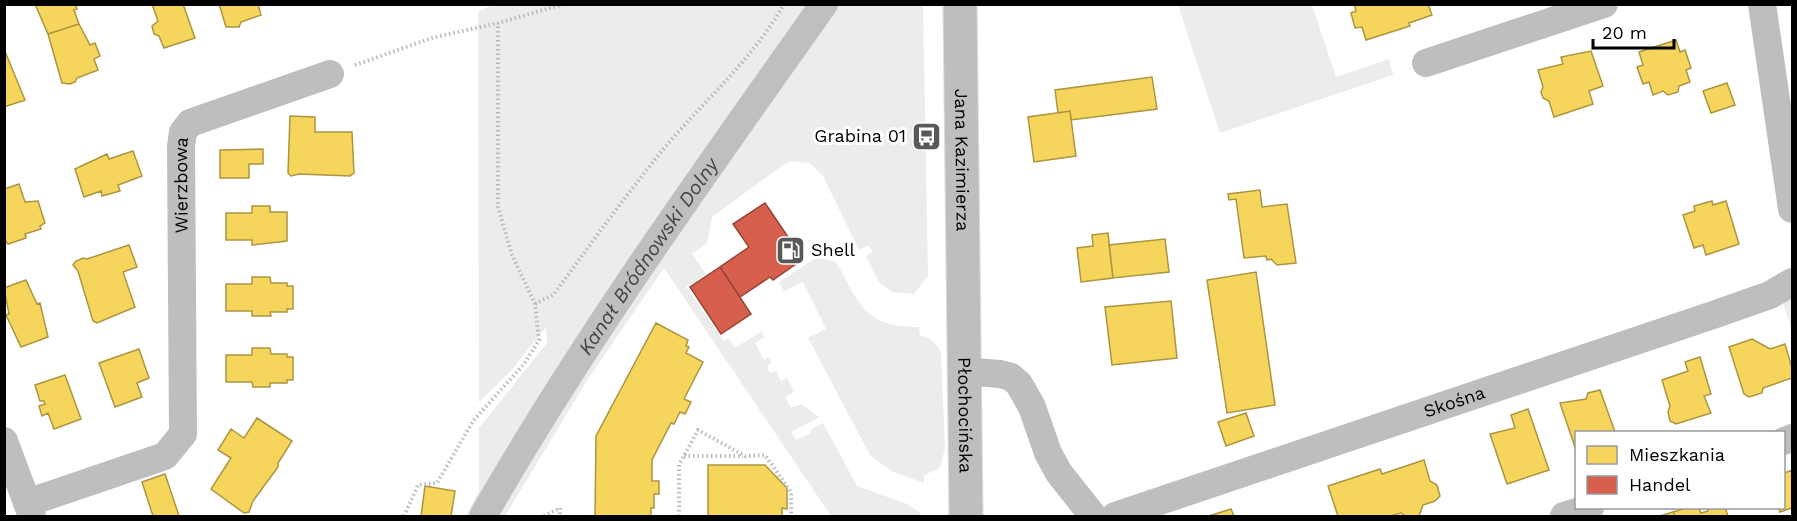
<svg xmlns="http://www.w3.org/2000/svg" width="1797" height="521" viewBox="0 0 1797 521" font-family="'Work Sans',sans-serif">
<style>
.green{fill:#ececec}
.homes{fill:#f6d55c;stroke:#ac9540;stroke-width:1.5}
.shops{fill:#d6604d;stroke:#964336;stroke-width:1.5}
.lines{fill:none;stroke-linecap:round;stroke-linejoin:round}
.canal{stroke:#bfbfbf;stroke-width:28}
.major-casing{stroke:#dbdbdb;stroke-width:35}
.path{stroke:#b9b9b9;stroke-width:4;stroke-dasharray:1.5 3;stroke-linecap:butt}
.minor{stroke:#bebebe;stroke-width:28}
.major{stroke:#bebebe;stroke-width:33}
.labels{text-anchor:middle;stroke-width:6;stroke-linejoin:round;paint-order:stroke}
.poi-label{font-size:18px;fill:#000;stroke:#fff;text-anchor:end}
.street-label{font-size:18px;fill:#000;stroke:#fff}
.water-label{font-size:20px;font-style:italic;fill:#444;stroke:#fff}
</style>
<rect width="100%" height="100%" fill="#fff"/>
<path class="green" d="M491,5H923L928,276L914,294L892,292L879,282L866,256L872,252L869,245L859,250L822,174L809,163L792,161L783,165L712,217L707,243L692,254L706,274L686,287L724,341L728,338L735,348L762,331L765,337L755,343L764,360L769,357L772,363L767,366L770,373L776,371L781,381L787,378L794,392L785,397L791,408L801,404L819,417L791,432L796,440L811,433L810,430L823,423L857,486L907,504L921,513L918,516H831L664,268L588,379L505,516H466L479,491V428L547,343L546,327L511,371L479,402L478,12Z
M1178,5H1312L1336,77L1389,59L1393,75L1220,133Z
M817,257L836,262C860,303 862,327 919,327L920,336C930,336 937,344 941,353L945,448L940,468L924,475V483L891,471L870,455L808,338L826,329L803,282L784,291L779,282Z
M1792,295V330L1782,300Z"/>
<path class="homes" d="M35,4H75L77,9L74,10L79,24L48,34Z
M152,4H183L195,38L164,48L159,36L154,34L152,26L158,21Z
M219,4H258L261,15L241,22L239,27H226Z
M1354,4H1428L1432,15L1409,23L1410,26L1366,40L1362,27L1355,28L1351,13L1356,11Z
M79,24L90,45L95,43L100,56L94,59L98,70L77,78L75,82L70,84L62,83L48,34Z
M1676,40L1680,52L1685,50L1691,68L1686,70L1690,82L1679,86L1678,92L1668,95L1663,91L1653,95L1649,82L1643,84L1637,67L1643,65L1639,52Z
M4,49L25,100L4,107Z
M1591,51L1603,86L1589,91L1593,104L1554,117L1549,101L1543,98L1541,92L1543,87L1538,70L1563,64L1561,57Z
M1152,77L1157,109L1071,120L1070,111L1058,113L1055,90Z
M1727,83L1735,105L1711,113L1703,91Z
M1070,111L1076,156L1034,162L1028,117Z
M290,116L315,117V132H352L354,173L350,176L299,174L291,176L288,173Z
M263,149V164H249V178H220V150Z
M133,151L142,176L118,185L120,191L102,196L101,191L84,197L75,169L107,154L109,159Z
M19,184L25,202L38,201L45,223L40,226L41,229L25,234L26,238L8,244L4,239V189Z
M1260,190L1262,207L1287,204L1296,263L1277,265L1271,259L1267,260L1266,256L1244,258L1236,199L1229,200L1228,194Z
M1712,201L1713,205L1726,201L1739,244L1706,255L1703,245L1694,248L1683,215L1695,211L1694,206Z
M252,206H270V212H287V241L252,245V240H226V213H252Z
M1108,233L1113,278L1081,282L1077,248L1093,246L1092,235Z
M1165,239L1169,272L1113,278L1109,245Z
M129,245L137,267L123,272L135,307L97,323L93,321L78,271L73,265L76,261L83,258L87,259Z
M1256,272L1275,405L1227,413L1207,280Z
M252,277H270L271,283H287V286H293V309H287V312H270L271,316H252V311H226V284H252Z
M26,280L37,304L40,303L48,337L21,347L6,315L9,314L4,288Z
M1171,301L1177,358L1112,365L1105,307Z
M656,323L688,340L686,346L689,347L686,353L703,362L684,399L691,402L685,414L680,412L674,424L671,423L652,460V481H659V494H654V508H651V516H595L596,436Z
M1752,339L1770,349L1785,344L1792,368V378L1763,388L1762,393L1749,397L1744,394L1729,347Z
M252,348H270L271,354H287V357H293V380H287V383H270V387H253L252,382H226V355H252Z
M139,349L149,378L137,383L142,397L115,407L99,363Z
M1700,357L1711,394L1704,396L1711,413L1676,424L1670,421L1668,412L1670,406L1662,380L1688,371L1685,362Z
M65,375L81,419L54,429L48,413L42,416L39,406L45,404L44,401H40L35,385Z
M1600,390L1615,432H1576V450L1560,403L1586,399L1588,393Z
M1528,409L1549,470L1507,484L1490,434L1515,428L1511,415Z
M1246,413L1254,436L1226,446L1218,422Z
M257,418L292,441L278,463V467L253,501L249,512L244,513L211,489L231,458L218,450L231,429L244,438Z
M1424,460L1430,481L1437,485L1440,496L1435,501L1423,505L1419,516H1405L1401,513L1390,516H1338L1328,486L1380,469L1382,474Z
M708,465H765L787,488V509L782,508V516H708Z
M1792,470V508L1780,512L1779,508H1784V473Z
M165,474L179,516H153L142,482Z
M425,486L455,491L451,516H421Z
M1686,508H1699L1701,513L1708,511L1707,508H1725L1728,516H1675L1673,512Z
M1231,509L1234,516H1209Z
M1673,512L1675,516H1660Z"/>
<path class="shops" d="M765,203L803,259L773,280L770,277L740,297L720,267L749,247L733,224Z
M720,267L751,314L721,334L690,287Z"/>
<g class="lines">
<path class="canal" id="s1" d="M483,516C585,338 705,172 824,4"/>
<defs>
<g id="major">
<path id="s4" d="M960,4L966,516"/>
</g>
</defs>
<use href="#major" class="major-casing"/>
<path class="path" d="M355,65L432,38L498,23L564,4
M535,304L554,294C589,246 624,198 661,152C702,102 752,61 784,4
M684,456H743
M404,516L418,485L437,483L473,421L524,364L539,340L535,304L512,255L498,207V23
M544,516L560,508V516
M679,516V465L698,430L745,456L765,455L791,492V516"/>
<g class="minor">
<path d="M1762,4L1792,209"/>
<path d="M1426,63L1604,4"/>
<path d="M963,371L1000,374L1011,377L1019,384L1032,407L1048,453L1059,473L1093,516"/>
<path d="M4,441L32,516"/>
<path d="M1784,441L1792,438"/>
<path id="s2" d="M27,503L165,456L183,434L181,146L183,132L190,123L330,74"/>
<path id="s3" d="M1115,516L1713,315L1770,295L1792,282"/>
<path d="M1564,516L1590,508"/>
</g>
<use href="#major" class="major"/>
</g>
<defs>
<symbol id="bus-square" viewBox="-11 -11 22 22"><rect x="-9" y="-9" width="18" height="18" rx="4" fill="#595959" stroke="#fff"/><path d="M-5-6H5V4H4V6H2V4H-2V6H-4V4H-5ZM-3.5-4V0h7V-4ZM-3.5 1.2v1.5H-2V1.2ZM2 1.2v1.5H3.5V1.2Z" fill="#fff"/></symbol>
<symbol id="fuel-square" viewBox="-11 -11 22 22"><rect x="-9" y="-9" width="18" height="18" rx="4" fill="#595959" stroke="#fff"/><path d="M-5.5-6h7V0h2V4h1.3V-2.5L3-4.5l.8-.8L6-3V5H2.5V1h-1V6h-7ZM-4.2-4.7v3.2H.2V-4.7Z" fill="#fff"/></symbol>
</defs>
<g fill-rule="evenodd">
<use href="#bus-square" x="910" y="120" width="33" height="33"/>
<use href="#fuel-square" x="774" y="234" width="33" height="33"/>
</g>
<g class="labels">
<g class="poi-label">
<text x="906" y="142">Grabina 01</text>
<text x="811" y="256" text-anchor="start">Shell</text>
</g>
<g class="street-label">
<text dy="6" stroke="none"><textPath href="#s4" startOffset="156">Jana Kazimierza</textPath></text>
<text dy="6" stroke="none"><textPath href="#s2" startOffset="423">Wierzbowa</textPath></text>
<text dy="6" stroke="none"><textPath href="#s3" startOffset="358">Skośna</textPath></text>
<text dy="6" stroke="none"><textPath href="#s4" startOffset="411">Płochocińska</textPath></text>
</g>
<g class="water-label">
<text dy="7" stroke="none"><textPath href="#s1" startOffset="308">Kanał Bródnowski Dolny</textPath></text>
</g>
</g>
<rect width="1797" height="521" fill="none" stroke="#000000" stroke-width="12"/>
<rect x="1575" y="431" width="210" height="78" fill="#ffffff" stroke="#999999" stroke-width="1.5"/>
<rect x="1587" y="446" width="30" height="18" fill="#f6d55c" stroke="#999999" stroke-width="1.5"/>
<text x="1629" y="461" font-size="18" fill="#000000">Mieszkania</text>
<rect x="1587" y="476" width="30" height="18" fill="#d6604d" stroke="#999999" stroke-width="1.5"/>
<text x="1629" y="491" font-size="18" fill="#000000">Handel</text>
<path d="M1593 39v9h81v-9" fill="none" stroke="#000000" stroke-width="3"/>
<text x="1602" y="39" font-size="18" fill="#000000" stroke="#ffffff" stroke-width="4.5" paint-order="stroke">20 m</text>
</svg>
